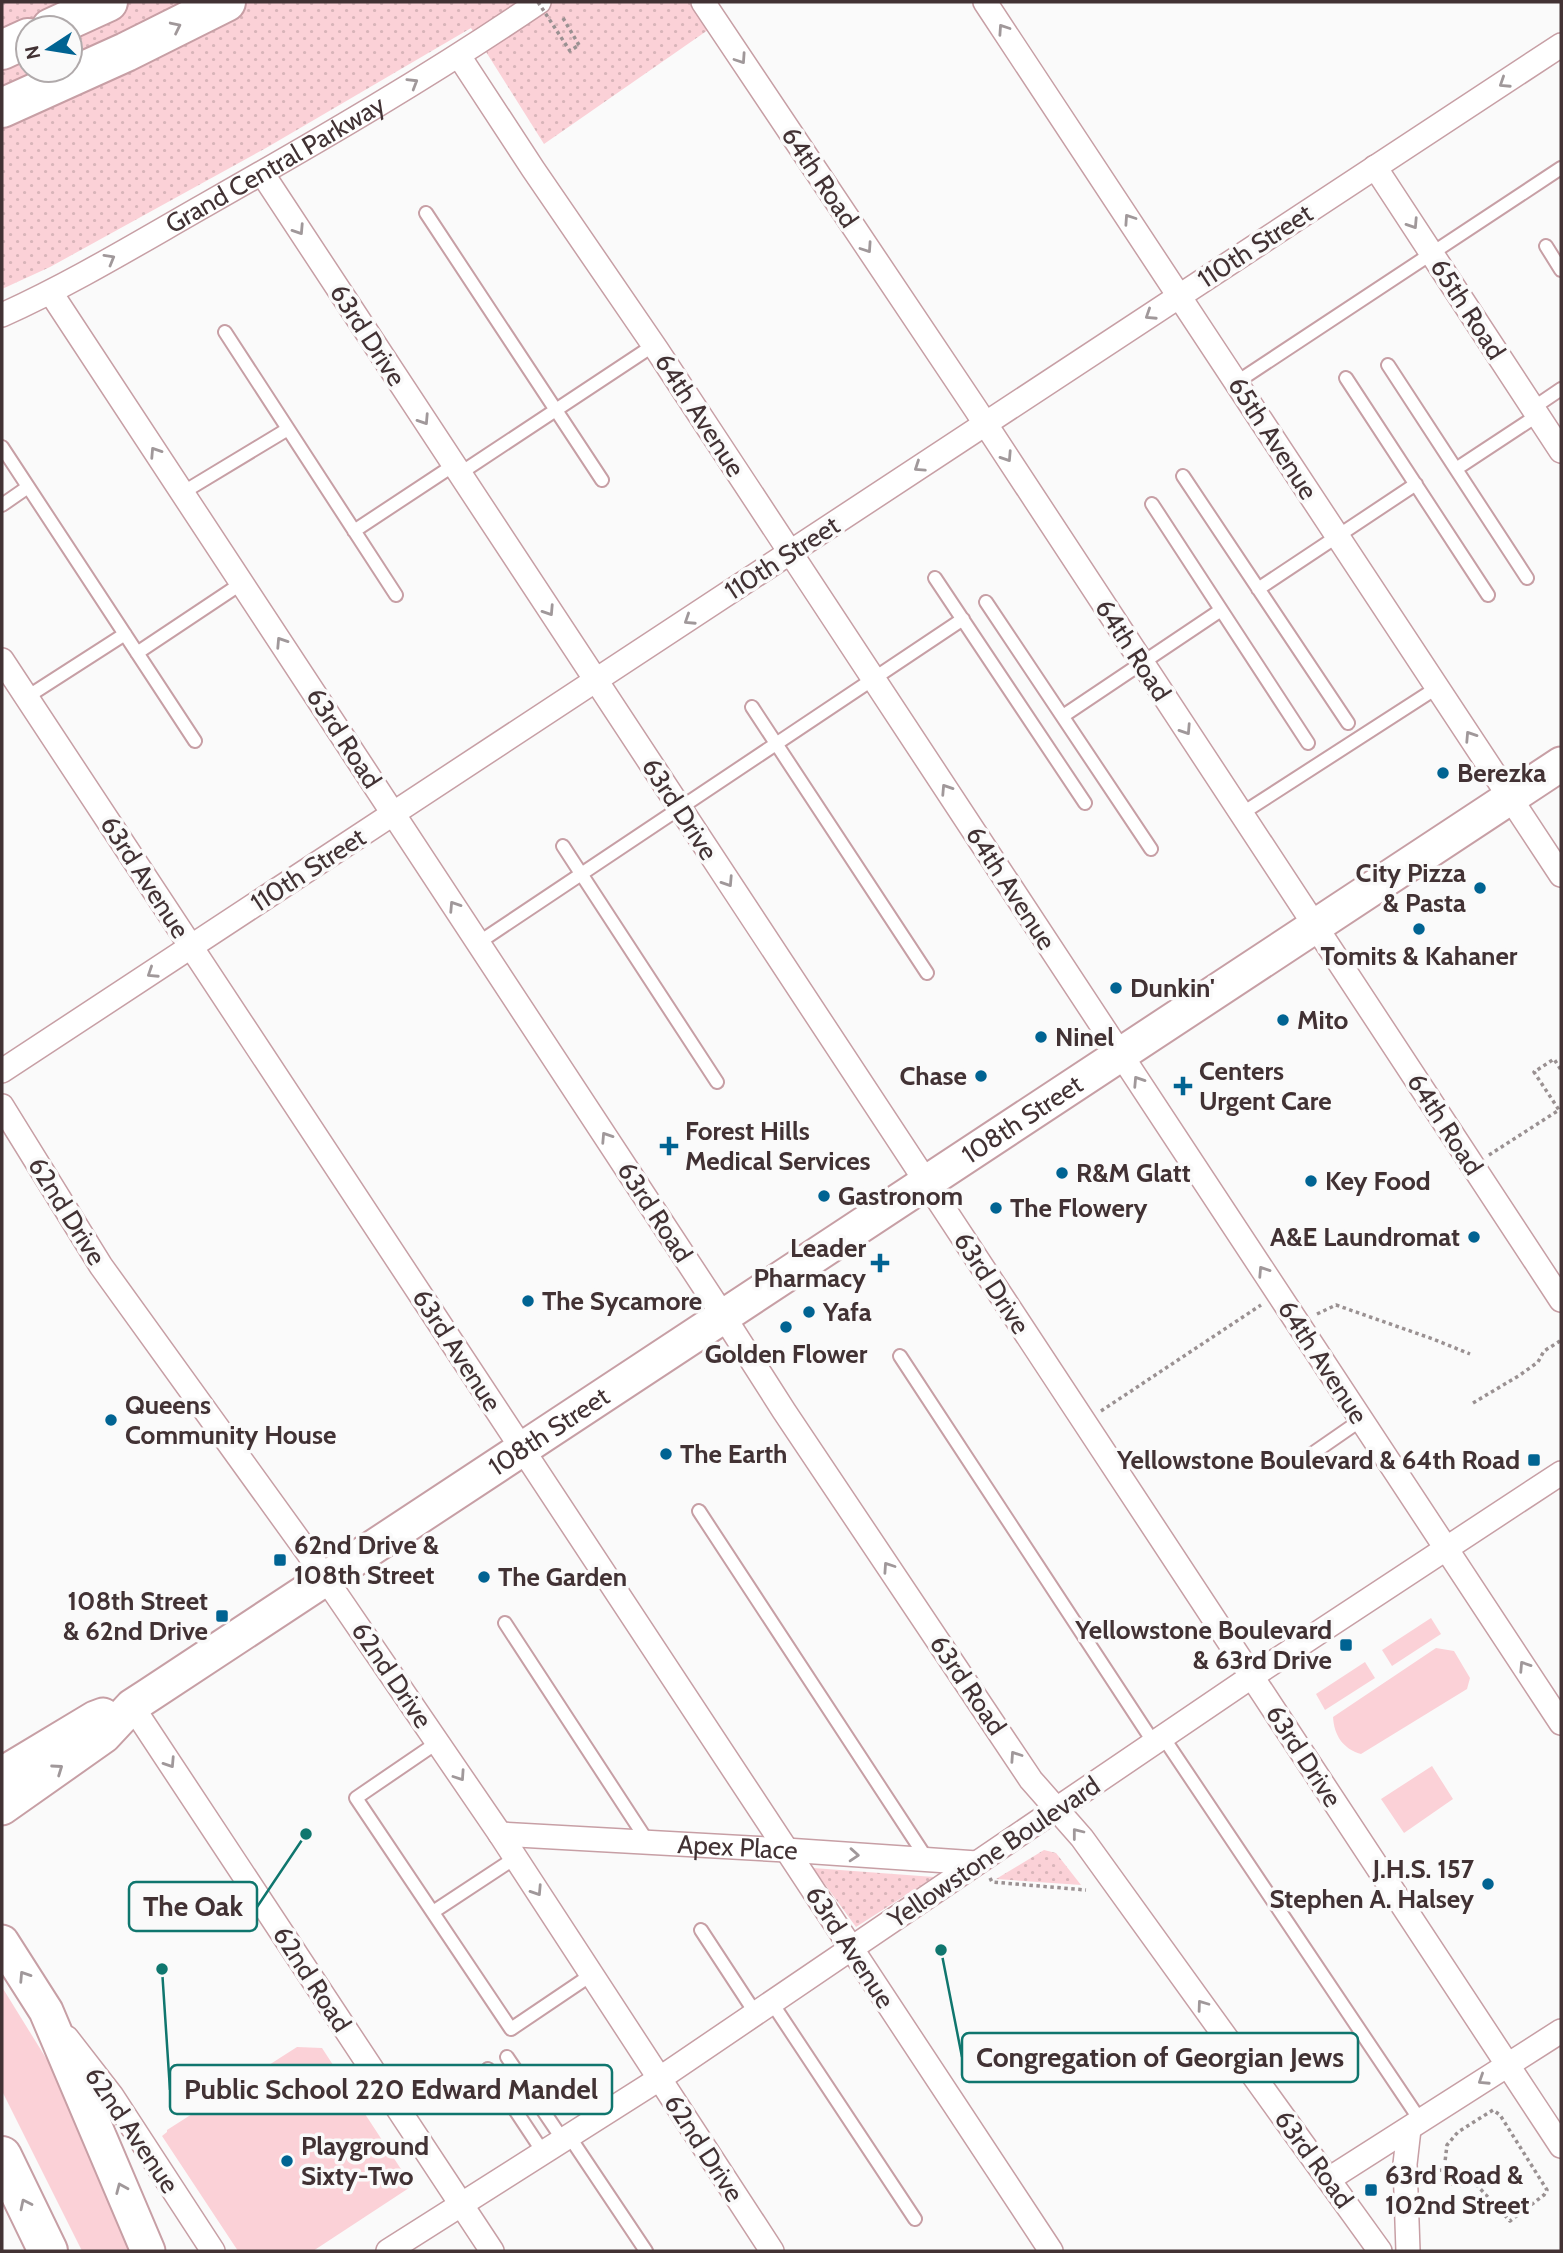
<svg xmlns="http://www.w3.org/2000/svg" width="1563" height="2253" viewBox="0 0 1563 2253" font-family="Cabin,sans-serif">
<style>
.grass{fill:#fbd1d7}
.park{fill:url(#park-dots);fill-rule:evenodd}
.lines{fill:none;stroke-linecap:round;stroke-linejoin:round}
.service-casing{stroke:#c79fa5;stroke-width:16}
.minor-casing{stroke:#c79fa5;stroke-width:26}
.secondary-casing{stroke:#c79fa5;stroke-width:37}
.motorway-casing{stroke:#c79fa5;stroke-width:42}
.path{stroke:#9a9192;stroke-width:3.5;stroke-dasharray:3.5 3.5;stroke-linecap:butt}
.service{stroke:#fff;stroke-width:12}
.minor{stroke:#fff;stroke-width:23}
.secondary{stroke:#fff;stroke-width:33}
.motorway{stroke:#fff;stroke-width:38}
.path-bridge{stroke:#9a9192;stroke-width:3.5;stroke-dasharray:3.5 3.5;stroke-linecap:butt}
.oneway{stroke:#a0989a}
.poi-dot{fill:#006392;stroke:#fafafa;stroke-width:2.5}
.labels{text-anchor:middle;stroke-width:7;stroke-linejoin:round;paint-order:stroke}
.street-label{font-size:26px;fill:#423234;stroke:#fafafa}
.poi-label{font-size:26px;font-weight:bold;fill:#423234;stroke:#fafafa;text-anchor:start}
.leader{fill:none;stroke:#0f766e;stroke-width:2.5}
.callout-dot{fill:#0f766e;stroke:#fafafa;stroke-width:2.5}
.callout{fill:#fafafa;stroke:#0f766e;stroke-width:2.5}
.callout-label{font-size:28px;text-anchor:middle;font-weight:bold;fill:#423234}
</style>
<defs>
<pattern id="park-dots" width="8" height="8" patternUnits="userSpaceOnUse" patternTransform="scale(1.75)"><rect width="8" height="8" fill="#fbd1d7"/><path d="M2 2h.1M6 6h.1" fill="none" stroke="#d8b4b9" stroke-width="1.8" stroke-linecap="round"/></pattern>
</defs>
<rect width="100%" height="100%" fill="#fafafa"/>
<path class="grass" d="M1431,1618L1441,1634L1392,1666L1382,1650Z
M1436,1648L1454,1651L1470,1678L1467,1689L1361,1754C1343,1749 1334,1735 1333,1717Z
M1365,1662L1375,1678L1325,1710L1316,1694Z
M1432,1766L1453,1799L1404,1833L1381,1799Z
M2,1987L49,2063L129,2251H82L2,2091Z
M297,2047L322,2048L412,2186L313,2251H238L162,2136L167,2132V2130Z"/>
<path class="park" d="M2,2H689L708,30L544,144L471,28L266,148L50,267L2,289ZM28,28H70V70H28Z
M1044,1850L1056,1853L1081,1885L996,1879Z
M813,1868L934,1877L856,1927Z"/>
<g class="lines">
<defs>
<path id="service" d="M426,213L602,480
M1546,246L1561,270
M225,332L396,595
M1388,365L1527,578
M1346,378L1488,595
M1237,382L1561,168
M1533,408L1561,389
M2,447L195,741
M1456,469L1538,415
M459,474L654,345
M1183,476L1348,723
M182,493L288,429
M1152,504L1308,743
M2,505L28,487
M354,531L454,465
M935,578L1085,803
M1258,589L1416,484
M986,602L1151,849
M137,653L242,583
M27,697L125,634
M752,707L927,973
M1063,716L1221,610
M1241,814L1438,687
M563,846L717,1082
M478,943L963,619
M900,1356L1154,1743
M1309,1456L1361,1420
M699,1511L927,1859
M505,1623L648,1842
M1163,1737L1420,2120
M438,1742L356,1798L511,2029L591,1975
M433,1912L515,1858
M701,1930L756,2014
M772,2003L915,2219
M507,2057L563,2140
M488,2069L543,2152
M569,2136L646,2251"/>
<g id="minor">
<path d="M703,2L975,408L1561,1300"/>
<path d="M985,2L1561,875"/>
<path d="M459,56L533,169L657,350L1561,1723"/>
<path d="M1375,167L1561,451"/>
<path d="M262,173L1561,2146"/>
<path d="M51,293L724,1317L784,1411L1031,1780L1082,1838L1380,2251"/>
<path id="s1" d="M2,315C73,283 140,242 207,204C320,140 432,75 539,2"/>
<path d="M2,660L1051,2251"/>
<path d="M2,1071L1561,45"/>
<path d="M2,1106L101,1266L308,1553L500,1834L772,2251"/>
<path d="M132,1706L492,2251"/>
<path id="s2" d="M500,1834L786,1850L977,1863"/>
<path d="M67,2038L112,2096L213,2251"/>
<path d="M1329,2179L1561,2031"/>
<path d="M388,2251L659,2079L1251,1677L1561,1473"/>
<path d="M1408,2251L1405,2164L1409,2129"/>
</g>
<g id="secondary">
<path d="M2,1774L95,1718L103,1715"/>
<path id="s3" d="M2,1808L104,1736L132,1706L149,1695L1561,764"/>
<path d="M2,1942L46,2011L148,2251"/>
</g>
<path id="motorway" d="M51,28L108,2
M2,50L28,38
M2,108L126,52L226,2
M2,2156L48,2251"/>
</defs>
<use href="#service" class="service-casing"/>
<use href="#minor" class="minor-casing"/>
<use href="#secondary" class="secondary-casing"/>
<use href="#motorway" class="motorway-casing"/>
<path class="path" d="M563,18L579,45
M1489,1155L1559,1110L1534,1072L1554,1059L1561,1070
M1317,1314L1336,1305L1433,1339L1470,1354
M1473,1403L1520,1375L1538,1362L1544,1351L1560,1341
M1101,1411L1261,1305
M990,1878L992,1882L1086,1890
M1426,2171L1444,2170L1447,2145L1458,2132L1493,2110L1500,2115L1547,2190L1544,2195L1510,2221L1473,2181L1464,2186L1450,2184L1444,2175V2170"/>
<use href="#service" class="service"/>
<use href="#minor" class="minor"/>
<use href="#secondary" class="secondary"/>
<use href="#motorway" class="motorway"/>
<path class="path-bridge" d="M538,2L570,51L579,45"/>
</g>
<defs><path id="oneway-chevron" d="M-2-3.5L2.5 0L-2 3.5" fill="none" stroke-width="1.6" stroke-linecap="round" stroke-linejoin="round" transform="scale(1.75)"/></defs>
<g class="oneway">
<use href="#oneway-chevron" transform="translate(176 27) rotate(-26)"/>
<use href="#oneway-chevron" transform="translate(1003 29) rotate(-124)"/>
<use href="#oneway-chevron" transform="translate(741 59) rotate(56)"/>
<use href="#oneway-chevron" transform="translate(413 83) rotate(-31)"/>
<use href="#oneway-chevron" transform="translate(1504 83) rotate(147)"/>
<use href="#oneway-chevron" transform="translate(1129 219) rotate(-124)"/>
<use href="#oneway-chevron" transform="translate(1413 224) rotate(57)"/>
<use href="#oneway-chevron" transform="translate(299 230) rotate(57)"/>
<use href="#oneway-chevron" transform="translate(867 248) rotate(56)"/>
<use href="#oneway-chevron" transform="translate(110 259) rotate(-30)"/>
<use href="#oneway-chevron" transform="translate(1150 315) rotate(147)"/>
<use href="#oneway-chevron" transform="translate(424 420) rotate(57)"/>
<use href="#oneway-chevron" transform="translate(155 452) rotate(-123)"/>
<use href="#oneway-chevron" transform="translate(1007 457) rotate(57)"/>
<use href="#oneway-chevron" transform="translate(919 467) rotate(146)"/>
<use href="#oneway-chevron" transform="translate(549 611) rotate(57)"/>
<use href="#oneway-chevron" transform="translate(689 620) rotate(147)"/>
<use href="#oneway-chevron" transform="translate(281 642) rotate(-123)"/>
<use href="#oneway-chevron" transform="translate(1186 730) rotate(57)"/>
<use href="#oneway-chevron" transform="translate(1470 736) rotate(-123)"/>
<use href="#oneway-chevron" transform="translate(946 789) rotate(-123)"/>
<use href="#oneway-chevron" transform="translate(728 882) rotate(57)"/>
<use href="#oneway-chevron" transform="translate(454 906) rotate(-123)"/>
<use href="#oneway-chevron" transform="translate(152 973) rotate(147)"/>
<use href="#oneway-chevron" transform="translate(1138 1081) rotate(-123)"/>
<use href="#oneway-chevron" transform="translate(606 1137) rotate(-123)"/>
<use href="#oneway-chevron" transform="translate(1263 1271) rotate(-123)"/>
<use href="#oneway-chevron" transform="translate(888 1567) rotate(-124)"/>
<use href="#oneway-chevron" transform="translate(1524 1666) rotate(-123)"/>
<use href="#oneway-chevron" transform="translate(1015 1756) rotate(-124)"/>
<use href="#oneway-chevron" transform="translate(170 1763) rotate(57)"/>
<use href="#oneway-chevron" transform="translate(58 1769) rotate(-35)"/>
<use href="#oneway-chevron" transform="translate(460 1776) rotate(56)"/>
<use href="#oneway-chevron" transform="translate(1077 1833) rotate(-128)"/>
<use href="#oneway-chevron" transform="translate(854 1855) rotate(4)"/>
<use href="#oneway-chevron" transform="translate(537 1891) rotate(57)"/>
<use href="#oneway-chevron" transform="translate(24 1976) rotate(-123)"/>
<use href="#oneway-chevron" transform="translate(1202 2005) rotate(-126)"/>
<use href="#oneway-chevron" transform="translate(1483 2080) rotate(147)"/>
<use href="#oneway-chevron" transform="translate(121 2188) rotate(-113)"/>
<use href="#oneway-chevron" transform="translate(25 2204) rotate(-116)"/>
</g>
<g class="poi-dot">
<circle cx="1443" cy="773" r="7"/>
<circle cx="1480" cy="888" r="7"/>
<circle cx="1419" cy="929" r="7"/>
<circle cx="1116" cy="988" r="7"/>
<circle cx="1283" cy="1020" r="7"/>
<circle cx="1041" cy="1037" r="7"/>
<circle cx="981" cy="1076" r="7"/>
<path d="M1179.5 1075.5h7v7h7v7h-7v7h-7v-7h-7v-7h7z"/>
<path d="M665.5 1135.5h7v7h7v7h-7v7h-7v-7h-7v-7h7z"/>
<circle cx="1062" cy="1173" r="7"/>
<circle cx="1311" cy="1181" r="7"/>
<circle cx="824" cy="1196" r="7"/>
<circle cx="996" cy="1208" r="7"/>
<circle cx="1474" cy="1237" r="7"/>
<path d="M876.5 1252.5h7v7h7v7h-7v7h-7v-7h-7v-7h7z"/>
<circle cx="528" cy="1301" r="7"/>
<circle cx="809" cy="1312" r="7"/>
<circle cx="786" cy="1327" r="7"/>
<circle cx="111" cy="1420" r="7"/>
<circle cx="666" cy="1454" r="7"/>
<rect x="1527" y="1453" width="14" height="14" rx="3.5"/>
<rect x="273" y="1553" width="14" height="14" rx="3.5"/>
<circle cx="484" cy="1577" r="7"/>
<rect x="215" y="1609" width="14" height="14" rx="3.5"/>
<rect x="1339" y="1638" width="14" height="14" rx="3.5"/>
<circle cx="1488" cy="1884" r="7"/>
<circle cx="287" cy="2161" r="7"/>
<rect x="1364" y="2183" width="14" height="14" rx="3.5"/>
</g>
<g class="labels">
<g class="street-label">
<text dy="9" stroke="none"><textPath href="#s1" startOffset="312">Grand Central Parkway</textPath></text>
<text transform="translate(820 177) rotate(56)" y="9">64th Road</text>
<text transform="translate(1255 246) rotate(-33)" y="9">110th Street</text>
<text transform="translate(1468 309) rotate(57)" y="9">65th Road</text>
<text transform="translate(368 335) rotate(57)" y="9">63rd Drive</text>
<text transform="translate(700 415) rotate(57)" y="9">64th Avenue</text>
<text transform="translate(1273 438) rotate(57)" y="9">65th Avenue</text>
<text transform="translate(782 558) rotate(-33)" y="9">110th Street</text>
<text transform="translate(1133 650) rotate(57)" y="9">64th Road</text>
<text transform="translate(344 738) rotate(57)" y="9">63rd Road</text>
<text transform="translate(680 809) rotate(57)" y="9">63rd Drive</text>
<text transform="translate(308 870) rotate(-33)" y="9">110th Street</text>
<text transform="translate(145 877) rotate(57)" y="9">63rd Avenue</text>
<text transform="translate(1011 888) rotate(57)" y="9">64th Avenue</text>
<text dy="9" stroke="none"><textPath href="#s3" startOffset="1232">108th Street</textPath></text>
<text transform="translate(1445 1124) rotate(57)" y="9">64th Road</text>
<text transform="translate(67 1211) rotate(58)" y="9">62nd Drive</text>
<text transform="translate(655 1212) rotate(57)" y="9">63rd Road</text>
<text transform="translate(992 1283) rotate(57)" y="9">63rd Drive</text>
<text transform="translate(457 1350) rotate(57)" y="9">63rd Avenue</text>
<text transform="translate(1323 1362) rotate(57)" y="9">64th Avenue</text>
<text dy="9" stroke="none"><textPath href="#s3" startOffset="665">108th Street</textPath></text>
<text transform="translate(392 1675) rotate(56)" y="9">62nd Drive</text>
<text transform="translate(968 1685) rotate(56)" y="9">63rd Road</text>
<text transform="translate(1304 1756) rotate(57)" y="9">63rd Drive</text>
<text dy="9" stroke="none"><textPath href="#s2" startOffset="238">Apex Place</textPath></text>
<text transform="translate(994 1852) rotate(-34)" y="9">Yellowstone Boulevard</text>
<text transform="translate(850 1947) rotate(57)" y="9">63rd Avenue</text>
<text transform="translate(312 1979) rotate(57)" y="9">62nd Road</text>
<text transform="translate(132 2130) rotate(56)" y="9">62nd Avenue</text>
<text transform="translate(704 2148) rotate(57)" y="9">62nd Drive</text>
<text transform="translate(1314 2159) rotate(54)" y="9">63rd Road</text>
</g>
<g class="poi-label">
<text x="1457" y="782">Berezka</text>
<text x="1466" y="882" text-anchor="end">City Pizza<tspan x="1466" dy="30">&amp; Pasta</tspan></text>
<text x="1419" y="965" text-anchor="middle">Tomits &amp; Kahaner</text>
<text x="1130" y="997">Dunkin'</text>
<text x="1297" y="1029">Mito</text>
<text x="1055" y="1046">Ninel</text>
<text x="1199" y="1080">Centers<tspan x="1199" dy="30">Urgent Care</tspan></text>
<text x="967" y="1085" text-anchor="end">Chase</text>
<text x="685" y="1140">Forest Hills<tspan x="685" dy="30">Medical Services</tspan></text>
<text x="1076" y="1182">R&amp;M Glatt</text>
<text x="1325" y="1190">Key Food</text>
<text x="838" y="1205">Gastronom</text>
<text x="1010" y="1217">The Flowery</text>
<text x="1460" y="1246" text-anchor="end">A&amp;E Laundromat</text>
<text x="866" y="1257" text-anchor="end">Leader<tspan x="866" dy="30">Pharmacy</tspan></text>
<text x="542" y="1310">The Sycamore</text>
<text x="823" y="1321">Yafa</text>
<text x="786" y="1363" text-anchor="middle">Golden Flower</text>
<text x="125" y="1414">Queens<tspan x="125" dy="30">Community House</tspan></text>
<text x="680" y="1463">The Earth</text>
<text x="1520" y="1469" text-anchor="end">Yellowstone Boulevard &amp; 64th Road</text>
<text x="294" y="1554">62nd Drive &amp;<tspan x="294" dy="30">108th Street</tspan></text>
<text x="498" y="1586">The Garden</text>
<text x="208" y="1610" text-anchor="end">108th Street<tspan x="208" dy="30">&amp; 62nd Drive</tspan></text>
<text x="1332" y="1639" text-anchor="end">Yellowstone Boulevard<tspan x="1332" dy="30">&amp; 63rd Drive</tspan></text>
<text x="1474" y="1878" text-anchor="end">J.H.S. 157<tspan x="1474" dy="30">Stephen A. Halsey</tspan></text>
<text x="301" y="2155">Playground<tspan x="301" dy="30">Sixty-Two</tspan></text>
<text x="1385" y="2184">63rd Road &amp;<tspan x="1385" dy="30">102nd Street</tspan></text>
</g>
</g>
<path class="leader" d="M306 1834L257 1907M941 1950L962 2057M162 1969L170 2090"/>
<g class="callout-dot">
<circle cx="306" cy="1834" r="7"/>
<circle cx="941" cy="1950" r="7"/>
<circle cx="162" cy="1969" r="7"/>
</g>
<g class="callout">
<rect x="129" y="1882" width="128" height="49" rx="7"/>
<rect x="962" y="2033" width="396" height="49" rx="7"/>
<rect x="170" y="2065" width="442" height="49" rx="7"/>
</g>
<g class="callout-label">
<text x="193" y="1916">The Oak</text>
<text x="1160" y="2067">Congregation of Georgian Jews</text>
<text x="391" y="2099">Public School 220 Edward Mandel</text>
</g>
<rect width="1563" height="2253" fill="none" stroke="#423234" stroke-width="7"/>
<g transform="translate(49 49) rotate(258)"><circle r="33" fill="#fafafa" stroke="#b0aaab" stroke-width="2"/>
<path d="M0-5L12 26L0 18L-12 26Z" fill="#006392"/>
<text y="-10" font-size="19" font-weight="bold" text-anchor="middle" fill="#423234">N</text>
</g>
</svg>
